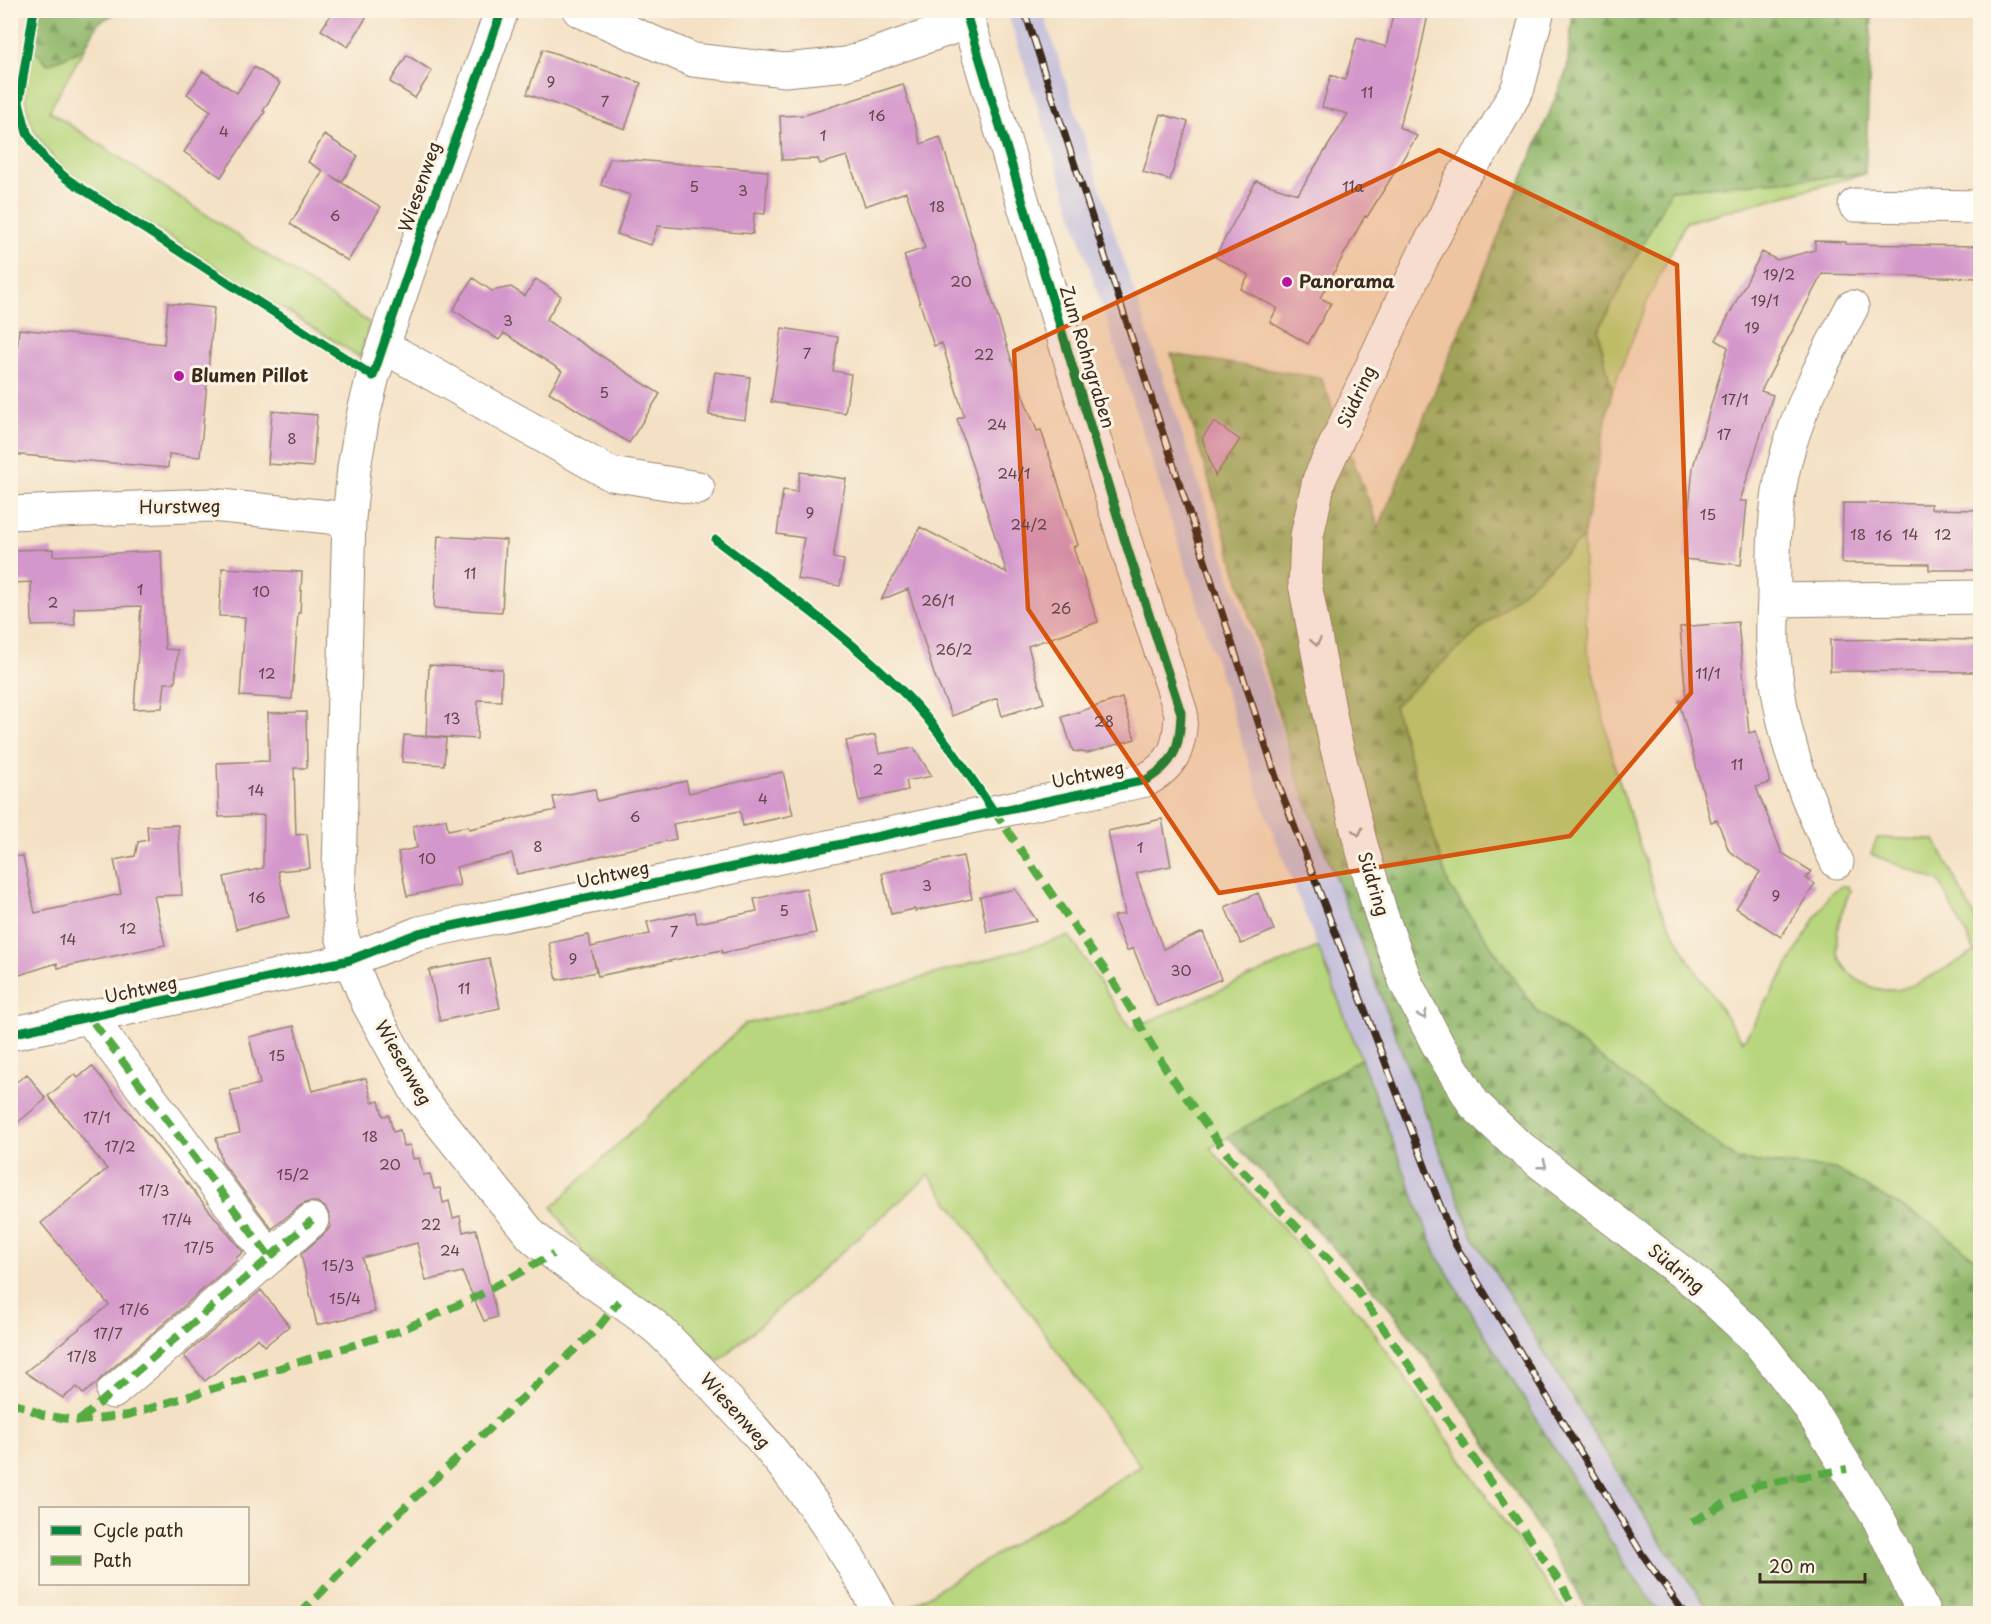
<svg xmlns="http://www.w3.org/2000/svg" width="1991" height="1624" viewBox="0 0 1991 1624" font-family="'Playpen Sans',sans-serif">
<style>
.railway{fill:#c6c0da}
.green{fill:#b8d67d;stroke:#7a804e;stroke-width:1.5}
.forest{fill:url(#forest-firs);stroke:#667045;stroke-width:1.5}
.building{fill:#d497cb}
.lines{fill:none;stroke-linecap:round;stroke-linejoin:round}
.minor-casing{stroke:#988672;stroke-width:35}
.minor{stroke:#fff;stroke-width:33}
.rail-casing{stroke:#3b2a1e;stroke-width:7}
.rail{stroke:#fcf5e5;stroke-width:4.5;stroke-dasharray:14;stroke-linecap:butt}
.quiet{stroke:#55ab43;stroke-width:8;stroke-dasharray:15 8;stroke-linecap:butt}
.cycleway-casing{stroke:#fcf5e5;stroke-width:13}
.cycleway{stroke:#00873e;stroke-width:9}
.oneway{stroke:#a79f9a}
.marked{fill:#d7540e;fill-opacity:0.2;stroke:#d7540e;stroke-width:4.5;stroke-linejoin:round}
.poi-dot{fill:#b5179e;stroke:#fcf5e5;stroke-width:2}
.labels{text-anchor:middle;stroke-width:6;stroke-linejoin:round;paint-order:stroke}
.number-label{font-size:15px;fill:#614549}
.street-label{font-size:18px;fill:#3b2a1e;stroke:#fcf5e5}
.poi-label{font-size:18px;font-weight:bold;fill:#3b2a1e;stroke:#fcf5e5;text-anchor:start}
</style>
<defs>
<pattern id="forest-firs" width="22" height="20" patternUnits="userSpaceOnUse" patternTransform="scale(1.5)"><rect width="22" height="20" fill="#92b76c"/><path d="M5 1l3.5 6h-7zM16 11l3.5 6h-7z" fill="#789558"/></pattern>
</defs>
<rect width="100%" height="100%" fill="#fcf5e5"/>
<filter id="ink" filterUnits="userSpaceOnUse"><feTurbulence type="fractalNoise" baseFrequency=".0167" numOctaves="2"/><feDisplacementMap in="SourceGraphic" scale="12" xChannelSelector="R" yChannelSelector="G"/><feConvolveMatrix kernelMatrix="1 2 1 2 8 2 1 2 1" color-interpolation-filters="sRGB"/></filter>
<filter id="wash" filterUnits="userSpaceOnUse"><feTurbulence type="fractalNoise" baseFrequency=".008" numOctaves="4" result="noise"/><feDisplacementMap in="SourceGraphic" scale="24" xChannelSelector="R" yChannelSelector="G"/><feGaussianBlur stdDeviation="1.35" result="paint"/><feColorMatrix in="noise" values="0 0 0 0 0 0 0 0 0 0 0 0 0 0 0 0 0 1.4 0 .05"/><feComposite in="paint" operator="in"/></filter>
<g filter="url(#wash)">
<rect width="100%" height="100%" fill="#f4e1c5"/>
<path class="railway" d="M1007,11H1043L1122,255L1299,782L1472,1235L1659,1539L1712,1613H1660L1625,1565L1436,1254L1260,798Z"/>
<path class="green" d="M33,49L48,64L84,49L49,111L370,323L360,357L67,173C44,151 25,124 25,91C26,77 30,62 33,49Z
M1865,174L1686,222L1649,297L1612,391L1598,331L1671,190Z
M1583,538L1587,647L1615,768L1659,905L1690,962L1743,1042L1829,895L1841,886H1847L1850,891C1843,908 1836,925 1837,944C1837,973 1870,993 1896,990C1917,987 1955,962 1975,952L1939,881L1871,854L1877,838L1935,840L1980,928V1263L1935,1226L1835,1169L1738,1160L1536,1010L1449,886L1393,706Z
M1069,936L1131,1029L1318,947L1361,1059L1210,1148L1364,1318L1567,1613H900L1141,1466L929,1175L719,1361L586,1257L552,1207L745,1024L847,999Z"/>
<path class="forest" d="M39,11V10L120,11L98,23L84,49L48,64L33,49Z
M1573,11H1872L1865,174L1671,190L1598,331L1612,391L1583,538L1394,706L1449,886L1536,1010L1738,1160L1835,1169L1935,1226L1980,1263V1613H1712L1659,1539L1472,1235L1299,782L1171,354L1321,378L1379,527L1567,70Z
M1361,1059L1436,1254L1625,1565L1660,1613H1590L1478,1430L1386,1303L1228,1137Z"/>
<g id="blocks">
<path class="building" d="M334,10H371L348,47L321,30Z
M1394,10H1429L1419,57L1399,127L1417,136L1367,217L1365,216L1320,298L1331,303L1308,344L1270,322L1277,308L1241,289L1249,275L1215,257L1256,181L1298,194L1348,114L1322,107L1331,75L1345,80L1357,38L1386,47Z
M543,49L641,83L625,129L527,94Z
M407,55L432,71L415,98L390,82Z
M254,67L280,83L263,111L265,112L221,177L184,152L211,111L187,94L203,71L237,93Z
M903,84L921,144L940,137L1023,396L1037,431L1041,430L1078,545L1073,547L1098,622L1028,646L1044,703L1002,716L997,698L952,716L934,674L908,589L881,600L920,527L1007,573L957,419L964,416L942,343L934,346L904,255L925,248L906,192L865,206L847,156L820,164L818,159L782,160L780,116L805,115Z
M1161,114L1188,122L1170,180L1143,172Z
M324,135L358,156L342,182L331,176L381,207L348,261L290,224L323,171L308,162Z
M610,158L768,171L765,214L754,213L753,234L658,226L651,245L617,234L630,195L601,185Z
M1815,241L1846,242V244L1980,246V278L1822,274L1761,391L1773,395L1740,501H1747L1741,565L1684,559L1693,467L1728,347L1716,340L1762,252L1777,260L1815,250Z
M473,278L492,291L511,287L525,296L536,279L561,296L546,320L660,394L629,443L549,392L562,371L504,333L499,340L453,310Z
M168,303L214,308L200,457L169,454L168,468L10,454V428L19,329L164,344Z
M782,328L838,337L833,371L851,374L845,413L771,402Z
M715,372L750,377L745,420L709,415Z
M272,411L317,415L313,467L268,464Z
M1214,422L1240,440L1215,476L1202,438Z
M800,472L846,479L833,558L844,560L840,586L797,579L804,538L777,534L783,490L797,492Z
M1843,503L1931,504V509L1980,510V570H1929V564L1842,563Z
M438,536L506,540L502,612L434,608Z
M53,549V556L161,551L165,649L178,650L175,683H165L162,708L134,709L141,606L74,608L75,625L32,626L31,582L13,583L12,550Z
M222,568L302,572L300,613H298L292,699L240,696L245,617L219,616Z
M1738,622L1749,733L1756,731L1770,783L1756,787L1782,853L1811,871L1806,878L1815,884L1781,937L1736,908L1760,872L1729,851L1717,820L1711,822L1679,701L1686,699L1680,627Z
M1910,639L1980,640V672L1830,671V640Z
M429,665L502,669L501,701L478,700L477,739L426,736Z
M1122,698L1135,739L1088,753L1073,751L1062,717Z
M306,712L307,768H294L296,835L307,834L310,868L278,871L289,917L236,929L224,877L263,868L264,815L219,817L217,763L269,761L268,713Z
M404,735L446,738L444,765L402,762Z
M875,735L879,754L914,748L932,776L906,781L908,790L859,801L846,741Z
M783,772L793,815L743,826L740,811L673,824L676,839L517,874L512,854L456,867L460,885L407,896L398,852L417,848L413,826L446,819L448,830L468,826L469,829L556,810L553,797L595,789L597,801L686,781L689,793Z
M1162,819L1171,866L1136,873L1163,949L1203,932L1221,979L1157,1006L1133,948L1127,951L1113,916L1125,914L1108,831Z
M178,825L182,895L154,896L165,945L58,968L57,963L10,978V857L23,856L35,913L121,894L114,860L135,856L138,842L148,840L147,826Z
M963,856L972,899L915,911V909L891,914L882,873Z
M806,888L816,933L722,953V950L598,976L592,951L596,972L557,980L549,943L589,935L591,947L650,934L647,922L695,912L697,923L757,911L754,899Z
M1015,889L1037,921L987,932L980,897Z
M1258,893L1274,930L1241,944L1225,907Z
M489,958L500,1008L440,1021L429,970Z
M294,1026L312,1091L366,1078L372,1102L379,1101L383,1116L389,1115L393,1132L400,1130L403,1146L410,1145L413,1159L419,1158L423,1175L430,1174L434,1189L440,1188L443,1203L449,1201L453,1218L460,1216L463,1232L476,1229L497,1317L484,1321L462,1272L426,1281L417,1243L362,1258L375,1312L317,1325L301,1254L324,1234L330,1227V1217L326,1208L317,1202H308L300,1206L272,1229L222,1162L216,1138L240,1133L230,1091L260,1084L249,1037Z
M92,1066L243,1252L236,1258L237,1260L101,1378L97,1383L83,1394L77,1387L63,1398L25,1372L109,1305L41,1223L107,1169L48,1096L75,1074L78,1078Z
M27,1074L46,1099L10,1129V1087Z
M261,1290L289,1326L265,1346L258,1338L205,1381L184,1356Z"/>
</g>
</g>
<g filter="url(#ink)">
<use href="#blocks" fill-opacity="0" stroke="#988672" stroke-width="1.5"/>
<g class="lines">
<defs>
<path id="minor" d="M502,10L426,219L373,376L363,416L354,468L349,519L338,904L342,936L350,960L368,1003L419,1096L532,1236C570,1269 613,1294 653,1325C669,1338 683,1355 698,1370C770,1442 834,1523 880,1614
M579,10L693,60L785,70L846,64L969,22
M1538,10L1518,88L1485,147L1460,180L1445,216L1424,254L1319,480L1307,536L1305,584L1335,740L1360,841L1381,914L1406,983L1438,1045L1474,1104L1515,1143L1697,1284L1757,1340L1807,1404L1879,1519L1924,1614
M1855,205L1980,207
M383,346L611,474L698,488
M10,513L211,505L349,519
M1774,600L1980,597
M1837,862C1800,788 1779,729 1773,645C1772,627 1774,609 1774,591C1773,542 1775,494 1789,447C1804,397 1828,352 1852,307
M90,1018L270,1257L113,1392
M10,1034L350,960L419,933L1146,780C1176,763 1180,745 1181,713L1124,538L965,10
M270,1257L312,1220"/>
</defs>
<use href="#minor" class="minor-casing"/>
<use href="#minor" class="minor"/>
<defs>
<path id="rail" d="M1024,10L1280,789L1455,1244L1642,1554L1685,1614"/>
</defs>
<use href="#rail" class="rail-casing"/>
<use href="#rail" class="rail"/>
<path class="quiet" d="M993,810L1121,993L1169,1074L1230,1158L1354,1286L1562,1585L1577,1614
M270,1257L312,1220
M10,1401L43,1415L80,1421L128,1415L399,1331L476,1297L553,1254
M80,1420L270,1257L90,1018
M1692,1522L1757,1485L1847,1469
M300,1614L410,1502L598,1328L619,1301"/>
<defs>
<path id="cycleway" d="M34,10L19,102L27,133L45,160L67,179L373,376L426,219L502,10
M716,540C780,589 847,635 903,692C939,728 966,770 994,812
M10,1034L350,960L419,933L1146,780C1176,763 1180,745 1181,713L1124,538L965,10"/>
</defs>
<use href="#cycleway" class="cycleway-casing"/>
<use href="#cycleway" class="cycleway"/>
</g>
<defs><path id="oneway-chevron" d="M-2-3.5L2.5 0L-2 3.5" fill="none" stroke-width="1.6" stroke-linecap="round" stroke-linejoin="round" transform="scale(1.5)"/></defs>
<g class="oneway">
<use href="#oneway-chevron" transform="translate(1316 642) rotate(79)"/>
<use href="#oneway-chevron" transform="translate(1358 832) rotate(76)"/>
<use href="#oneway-chevron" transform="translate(1423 1015) rotate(63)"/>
<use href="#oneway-chevron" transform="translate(1543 1165) rotate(38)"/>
</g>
</g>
<path class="marked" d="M1439,150L1677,265L1691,693L1570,836L1219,893L1028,609L1014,351Z"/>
<g class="poi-dot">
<circle cx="1287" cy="282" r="6"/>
<circle cx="179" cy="376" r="6"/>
</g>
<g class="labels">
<g class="number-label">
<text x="551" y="87">9</text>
<text x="1367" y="98">11</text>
<text x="605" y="107">7</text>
<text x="877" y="121">16</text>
<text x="224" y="137">4</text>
<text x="823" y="141">1</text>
<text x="694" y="192">5</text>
<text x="1353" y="192">11a</text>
<text x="743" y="196">3</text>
<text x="937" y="212">18</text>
<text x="335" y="221">6</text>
<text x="1779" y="280">19/2</text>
<text x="961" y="287">20</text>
<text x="1765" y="306">19/1</text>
<text x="508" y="326">3</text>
<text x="1752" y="333">19</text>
<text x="807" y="359">7</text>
<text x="984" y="360">22</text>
<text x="604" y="398">5</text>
<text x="1735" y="405">17/1</text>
<text x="997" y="430">24</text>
<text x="1724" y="440">17</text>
<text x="292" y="444">8</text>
<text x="1014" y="479">24/1</text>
<text x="810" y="518">9</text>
<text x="1708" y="520">15</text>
<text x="1029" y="530">24/2</text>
<text x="1858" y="540">18</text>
<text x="1910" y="540">14</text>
<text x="1943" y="540">12</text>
<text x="1884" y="541">16</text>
<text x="470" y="579">11</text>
<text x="140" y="595">1</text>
<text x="261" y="597">10</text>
<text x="938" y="606">26/1</text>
<text x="53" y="608">2</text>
<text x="1061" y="614">26</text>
<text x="954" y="655">26/2</text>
<text x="267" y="679">12</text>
<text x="1708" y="679">11/1</text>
<text x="452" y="724">13</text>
<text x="1104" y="727">28</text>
<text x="1737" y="770">11</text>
<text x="878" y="775">2</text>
<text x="256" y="796">14</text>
<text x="763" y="804">4</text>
<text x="635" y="822">6</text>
<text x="538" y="852">8</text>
<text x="1140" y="853">1</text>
<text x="427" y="864">10</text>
<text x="927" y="891">3</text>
<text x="1776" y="901">9</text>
<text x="257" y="903">16</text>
<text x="784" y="916">5</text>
<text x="128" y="934">12</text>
<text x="674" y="937">7</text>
<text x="68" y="945">14</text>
<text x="573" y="964">9</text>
<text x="1181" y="976">30</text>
<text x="464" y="994">11</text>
<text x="277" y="1061">15</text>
<text x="97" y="1123">17/1</text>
<text x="370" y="1142">18</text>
<text x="120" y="1152">17/2</text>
<text x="390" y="1170">20</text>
<text x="293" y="1180">15/2</text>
<text x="154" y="1196">17/3</text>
<text x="177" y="1225">17/4</text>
<text x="431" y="1230">22</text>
<text x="199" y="1253">17/5</text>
<text x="450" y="1256">24</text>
<text x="338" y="1271">15/3</text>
<text x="345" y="1304">15/4</text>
<text x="134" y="1315">17/6</text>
<text x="108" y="1339">17/7</text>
<text x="82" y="1362">17/8</text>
</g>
<g class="street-label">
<text transform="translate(420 187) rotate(-71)" y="6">Wiesenweg</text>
<text transform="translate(1087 357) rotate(73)" y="6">Zum Rohngraben</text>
<text transform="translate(1357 397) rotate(-65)" y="6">Südring</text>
<text transform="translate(180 507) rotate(-1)" y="6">Hurstweg</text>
<text transform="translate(1088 775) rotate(-12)" y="6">Uchtweg</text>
<text transform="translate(613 875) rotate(-12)" y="6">Uchtweg</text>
<text transform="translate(1373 884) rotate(73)" y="6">Südring</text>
<text transform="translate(141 990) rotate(-12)" y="6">Uchtweg</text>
<text transform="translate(403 1063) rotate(60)" y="6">Wiesenweg</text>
<text transform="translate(1676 1269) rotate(39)" y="6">Südring</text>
<text transform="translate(735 1411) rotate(48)" y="6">Wiesenweg</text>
</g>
<g class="poi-label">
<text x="1299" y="288">Panorama</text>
<text x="191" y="382">Blumen Pillot</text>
</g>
</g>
<rect width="1991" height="1624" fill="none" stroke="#fcf5e5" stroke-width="36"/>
<rect x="39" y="1507" width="210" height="78" fill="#fcf5e5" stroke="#afa495" stroke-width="1.5"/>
<rect x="51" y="1526" width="30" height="9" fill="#00873e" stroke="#afa495" stroke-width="1.5"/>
<text x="93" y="1537" font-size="18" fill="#3b2a1e">Cycle path</text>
<rect x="51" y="1556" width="30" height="9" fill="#55ab43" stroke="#afa495" stroke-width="1.5"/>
<text x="93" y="1567" font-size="18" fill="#3b2a1e">Path</text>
<path d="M1760 1573v9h105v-9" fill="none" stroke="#3b2a1e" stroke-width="3"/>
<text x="1769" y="1573" font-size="18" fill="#3b2a1e" stroke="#fcf5e5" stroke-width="4.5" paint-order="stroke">20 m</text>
</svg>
